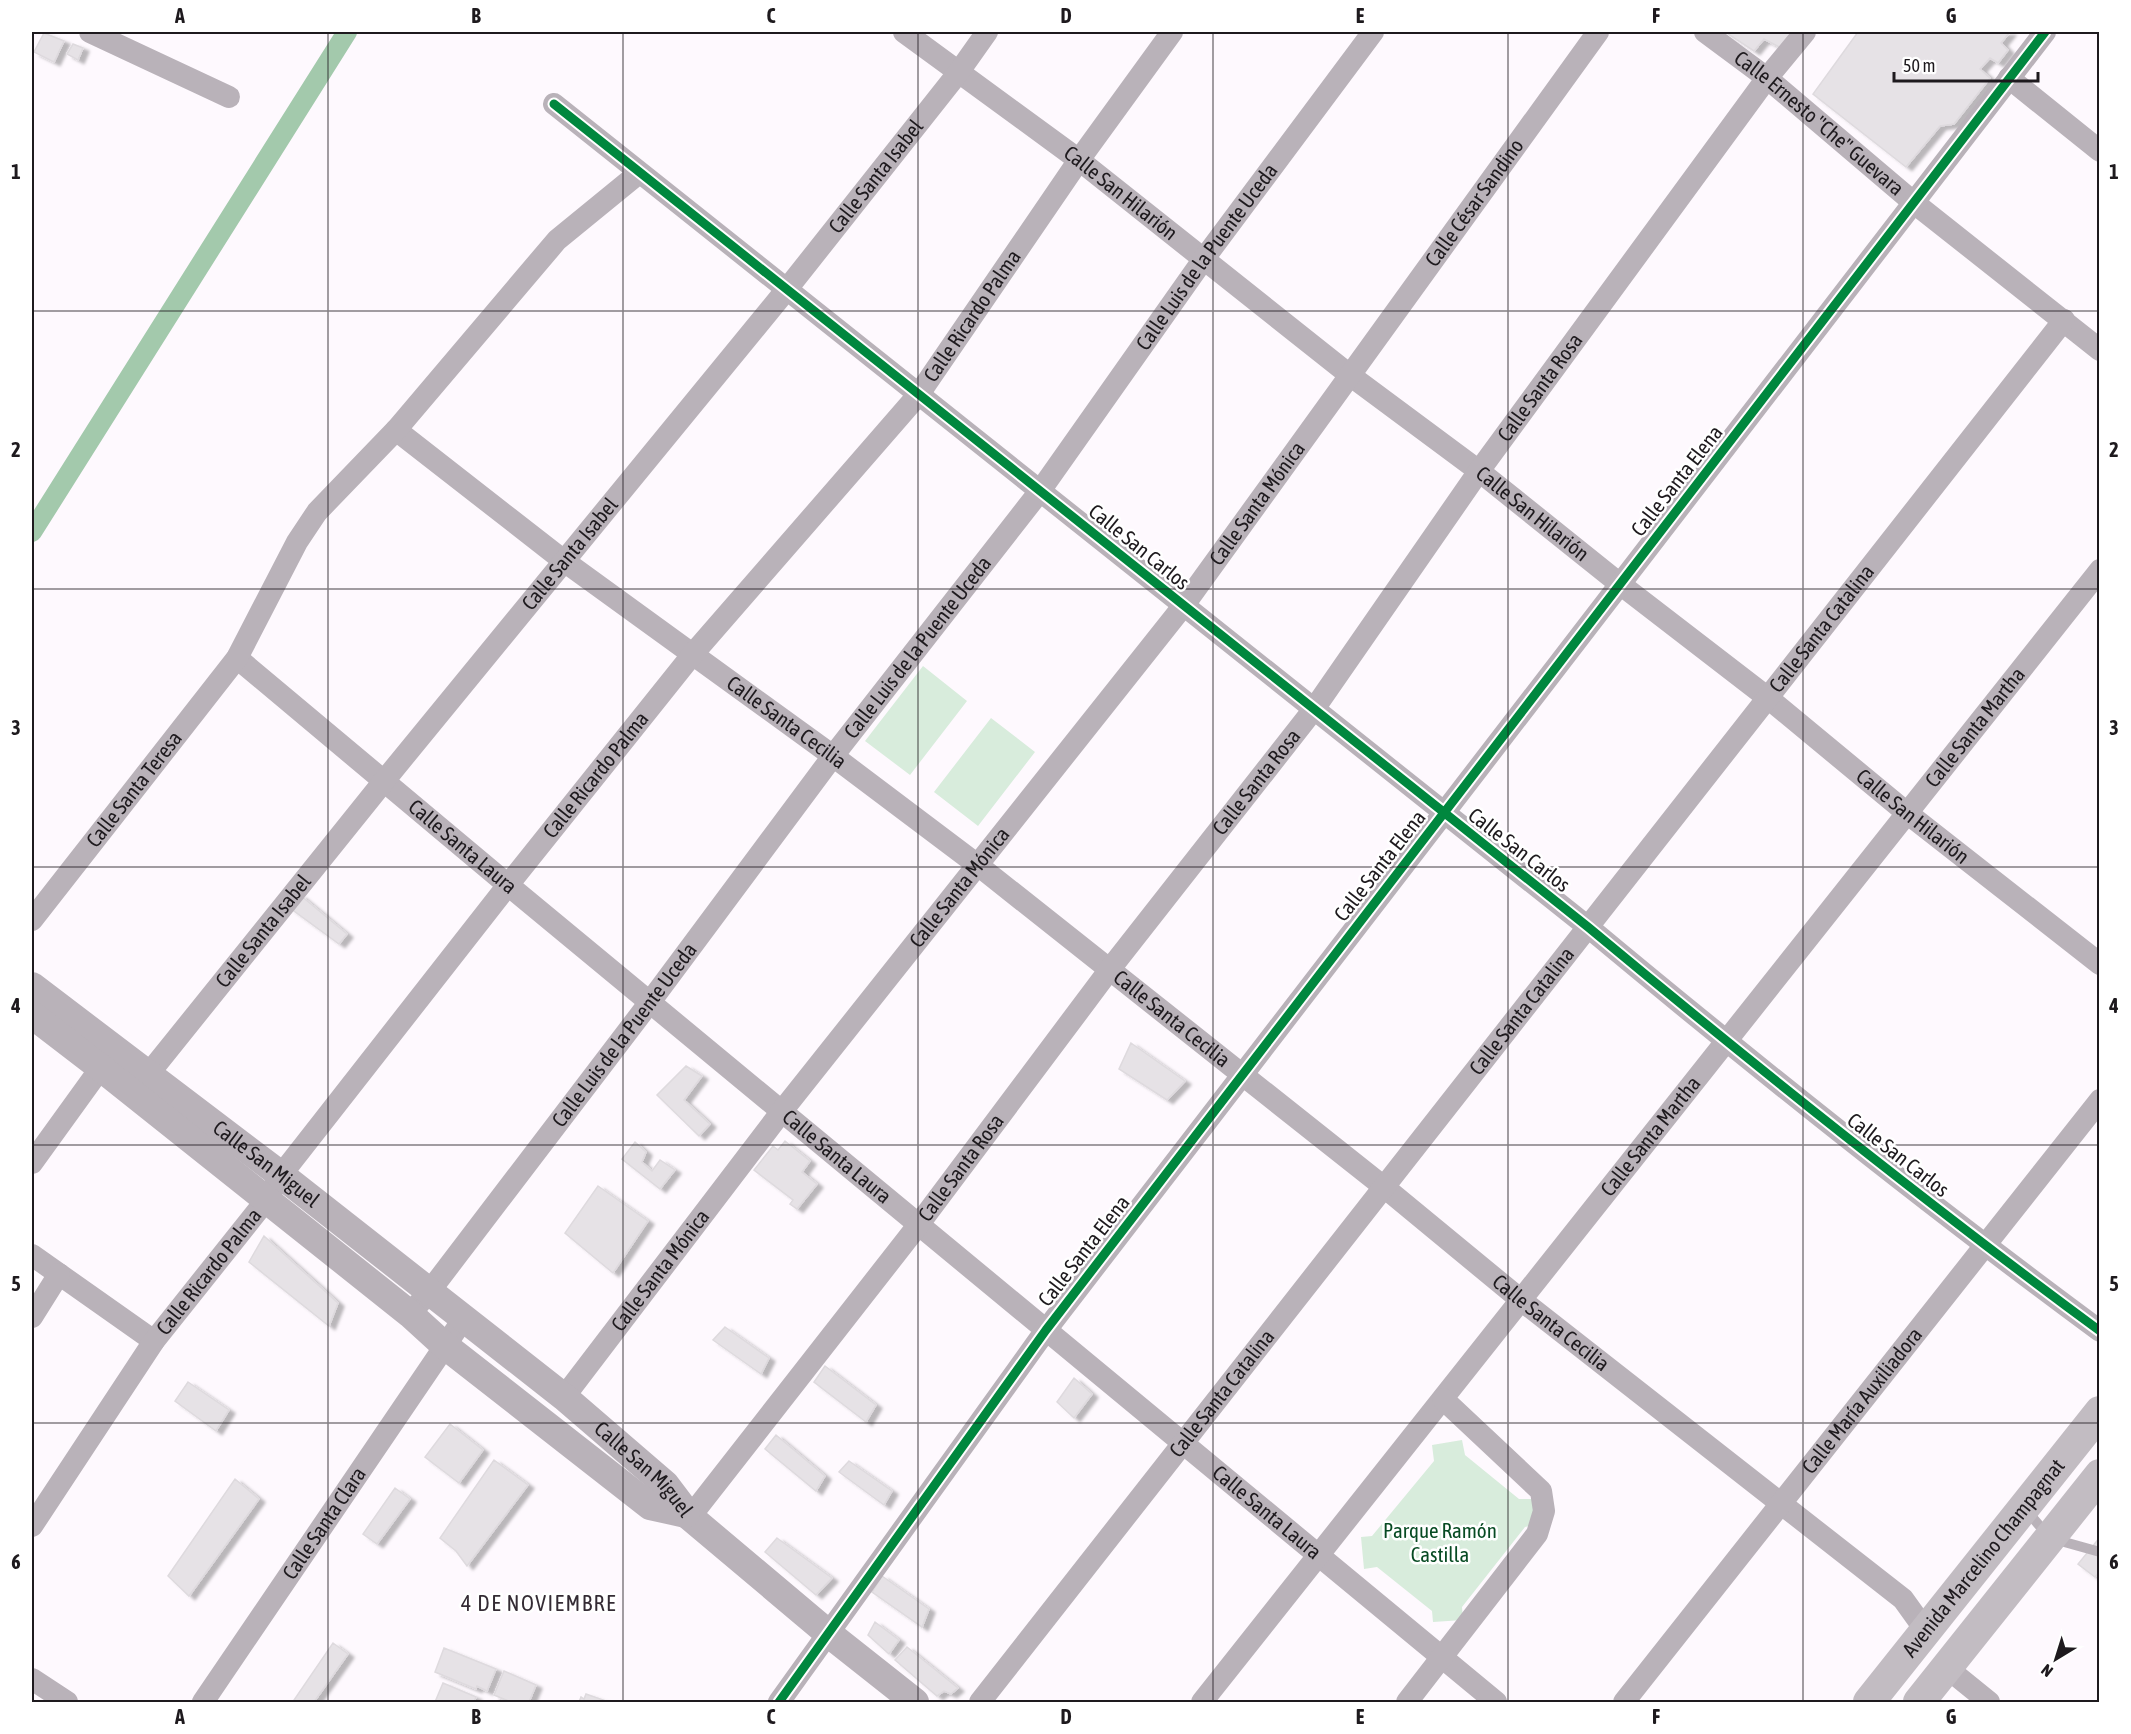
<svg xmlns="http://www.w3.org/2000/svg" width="2131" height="1734" viewBox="0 0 2131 1734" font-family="'Asap Condensed',sans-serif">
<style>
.green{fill:#d8ecdc}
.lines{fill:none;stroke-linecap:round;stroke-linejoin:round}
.canal{stroke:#a3c9ac;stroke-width:20}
.building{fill:#e6e2e6;stroke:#dedade;stroke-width:1.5;filter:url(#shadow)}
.service{stroke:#b9b2b9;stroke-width:10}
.minor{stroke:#b9b2b9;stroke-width:22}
.tertiary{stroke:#b9b2b9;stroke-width:28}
.secondary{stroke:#c2bcc2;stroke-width:32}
.cycleway-casing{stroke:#fff;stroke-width:13}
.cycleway{stroke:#00873e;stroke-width:9}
.grid{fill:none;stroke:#1e1a1e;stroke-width:1.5;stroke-opacity:0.55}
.labels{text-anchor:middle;stroke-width:5;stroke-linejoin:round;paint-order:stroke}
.street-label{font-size:21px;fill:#1e1a1e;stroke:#fff}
.park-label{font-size:21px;fill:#074b23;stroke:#fff}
.neighbourhood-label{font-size:22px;letter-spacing:1.5px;fill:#342b34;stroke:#fff}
.neatline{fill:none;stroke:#1e1a1e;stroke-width:2}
.grid-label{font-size:20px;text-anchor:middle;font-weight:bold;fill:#1e1a1e}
</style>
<defs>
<filter id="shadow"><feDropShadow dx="6" dy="3.5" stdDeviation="1.5" flood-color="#0004"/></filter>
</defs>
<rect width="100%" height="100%" fill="#fef9fe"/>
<path class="green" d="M923,666L967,701L910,775L865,741Z
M991,718L1035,752L978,826L934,792Z
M1462,1440L1465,1455L1519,1499H1532L1537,1524L1525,1527L1462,1607L1463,1620L1433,1622L1432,1611L1377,1567L1364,1569L1361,1537L1372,1536L1434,1461L1432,1445Z"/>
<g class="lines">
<path class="canal" d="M32,532L347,32"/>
</g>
<path class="building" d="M1725,32H1794L1781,48L1764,39L1754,51Z
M1858,32H2010L2001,43L2008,50L1998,63L1990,58L1980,69L1990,78L1954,124L1940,126L1906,167L1813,94Z
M44,33L64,41L54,62L34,52Z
M73,44L83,48L78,60L67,54Z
M300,895L347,934L339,944L290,908Z
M1131,1043L1185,1081L1167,1100L1119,1069Z
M686,1066L702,1076L684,1100L710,1124L699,1136L657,1095Z
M785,1141L810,1161L802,1172L817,1184L797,1209L790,1204L793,1200L754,1170L773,1146L778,1150Z
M635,1142L646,1152L642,1162L652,1171L660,1160L675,1170L660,1189L622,1159Z
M598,1186L648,1221L613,1273L565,1233Z
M264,1236L338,1303L329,1326L249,1262Z
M725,1327L769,1358L761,1374L713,1340Z
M825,1366L876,1405L866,1422L814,1382Z
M1074,1378L1092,1394L1074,1418L1057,1402Z
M188,1382L229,1410L216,1431L175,1401Z
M450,1424L483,1450L459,1483L425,1457Z
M776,1435L825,1476L816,1491L765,1449Z
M494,1460L528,1485L467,1566L456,1551L440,1538Z
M849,1461L892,1491L884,1505L839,1472Z
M235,1479L259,1499L189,1596L168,1576Z
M395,1488L410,1499L377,1544L363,1534Z
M2100,1537V1571L2095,1577L2078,1564Z
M777,1538L832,1578L816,1595L765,1552Z
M882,1576L929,1609L922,1627L872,1592Z
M875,1622L899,1640L889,1654L868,1635Z
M333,1643L348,1654L314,1702H297L294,1700Z
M907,1647L958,1688L951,1694L944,1691L937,1696L895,1660Z
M444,1648L496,1669L487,1691L477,1686L476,1689L435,1672Z
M504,1671L536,1685L529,1702H511L494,1695Z
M443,1683L476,1697L474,1702H435Z
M586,1694L606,1701L605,1702H579L581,1697L584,1699Z"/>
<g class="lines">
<path class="service" d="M2026,1510L2050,1538L2100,1552"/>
<g class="minor">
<path d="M90,32L229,97"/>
<path id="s1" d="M904,32L1079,160L1351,376L1479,471L1620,584L1768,698L1907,813L2100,964"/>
<path id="s2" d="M1705,32L1767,78L1913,202L2100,350"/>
<path d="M2009,78L2100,151"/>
<path d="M554,104L1588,927C1755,1066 1925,1202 2100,1331"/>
<path id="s3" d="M396,430L564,561L833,756L979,866L1384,1187L1521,1300L1903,1599L1926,1631"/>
<path id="s4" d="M237,658L508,885L1496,1702"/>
<path id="s5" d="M32,920L237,658L297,542L317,512L396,430L557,240L639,173"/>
<path id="s6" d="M138,1087L384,781L787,289L958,73L987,32"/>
<path d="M32,1163L110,1055"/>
<path d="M32,1255L154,1341"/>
<path id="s7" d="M410,1314L429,1292L650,1002L833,756L1040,491L1203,260L1373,32"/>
<path d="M32,1317L59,1274"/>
<path id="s8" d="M564,1397L782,1111L1184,605L1598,32"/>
<path id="s9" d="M690,1517L919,1224L1110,969L1314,709L1479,471L1767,78L1805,32"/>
<path id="s10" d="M32,1526L154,1341L267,1199L281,1175L508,885L692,655L919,394L1079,160L1172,32"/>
<path d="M1947,1668L1989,1702"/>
<path d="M32,1679L67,1702"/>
<path id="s11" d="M203,1702L464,1318"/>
<path d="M779,1702L1046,1330L2045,32"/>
<path id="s12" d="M980,1702L2064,320"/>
<path id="s13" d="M1202,1702L2100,570"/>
<path d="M1407,1702L1537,1534L1544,1511L1541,1491L1443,1399"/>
<path id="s14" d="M1624,1702L2100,1100"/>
</g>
<g class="tertiary">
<path id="s15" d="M32,986L281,1175L564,1397L665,1484L690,1517L829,1634L915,1702"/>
<path d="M32,1015L101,1068L410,1314L444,1345L650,1506L686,1514"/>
</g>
<g class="secondary">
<path id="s16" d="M1869,1702L2100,1412"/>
<path d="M1919,1702L2100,1475"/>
</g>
<defs>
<path id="cycleway" d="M554,104L1588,927C1755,1066 1925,1202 2100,1331
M779,1702L1046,1330L2045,32"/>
</defs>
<use href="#cycleway" class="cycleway-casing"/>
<use href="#cycleway" class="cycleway"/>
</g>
<path class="grid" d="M328,32V1702M623,32V1702M918,32V1702M1213,32V1702M1508,32V1702M1803,32V1702M32,311H2100M32,589H2100M32,867H2100M32,1145H2100M32,1423H2100"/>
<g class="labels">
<g class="street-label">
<text dy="7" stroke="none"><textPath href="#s2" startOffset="146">Calle Ernesto "Che" Guevara</textPath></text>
<text dy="7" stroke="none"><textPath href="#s6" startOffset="1172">Calle Santa Isabel</textPath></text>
<text dy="7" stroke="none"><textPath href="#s1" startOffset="270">Calle San Hilarión</textPath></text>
<text dy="7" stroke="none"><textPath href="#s8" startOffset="1502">Calle César Sandino</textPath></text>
<text dy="7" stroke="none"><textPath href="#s7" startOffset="1324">Calle Luis de la Puente Uceda</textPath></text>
<text dy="7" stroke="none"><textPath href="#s10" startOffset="1534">Calle Ricardo Palma</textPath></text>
<text dy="7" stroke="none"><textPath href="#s9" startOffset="1414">Calle Santa Rosa</textPath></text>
<text transform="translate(1677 481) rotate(-52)" y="7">Calle Santa Elena</text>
<text dy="7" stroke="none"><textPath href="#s8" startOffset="1131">Calle Santa Mónica</textPath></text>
<text dy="7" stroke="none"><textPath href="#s1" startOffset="792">Calle San Hilarión</textPath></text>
<text transform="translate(1139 547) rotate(39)" y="7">Calle San Carlos</text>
<text dy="7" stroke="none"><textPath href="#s6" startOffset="686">Calle Santa Isabel</textPath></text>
<text dy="7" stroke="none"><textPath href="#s12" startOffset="1364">Calle Santa Catalina</textPath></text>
<text dy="7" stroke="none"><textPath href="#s7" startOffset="838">Calle Luis de la Puente Uceda</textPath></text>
<text dy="7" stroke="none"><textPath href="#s3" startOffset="488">Calle Santa Cecilia</textPath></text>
<text dy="7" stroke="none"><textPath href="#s13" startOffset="1244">Calle Santa Martha</textPath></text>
<text dy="7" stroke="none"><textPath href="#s10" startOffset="940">Calle Ricardo Palma</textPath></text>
<text dy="7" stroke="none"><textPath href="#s9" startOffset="928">Calle Santa Rosa</textPath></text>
<text dy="7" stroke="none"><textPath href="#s5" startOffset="166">Calle Santa Teresa</textPath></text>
<text dy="7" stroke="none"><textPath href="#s1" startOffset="1278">Calle San Hilarión</textPath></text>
<text dy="7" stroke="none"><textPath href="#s4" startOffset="294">Calle Santa Laura</textPath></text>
<text transform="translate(1519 850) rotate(38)" y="7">Calle San Carlos</text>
<text transform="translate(1380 866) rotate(-52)" y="7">Calle Santa Elena</text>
<text dy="7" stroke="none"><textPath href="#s8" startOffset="645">Calle Santa Mónica</textPath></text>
<text dy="7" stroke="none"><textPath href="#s6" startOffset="200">Calle Santa Isabel</textPath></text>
<text dy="7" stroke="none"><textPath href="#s12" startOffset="878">Calle Santa Catalina</textPath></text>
<text dy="7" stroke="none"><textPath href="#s3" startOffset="974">Calle Santa Cecilia</textPath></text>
<text dy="7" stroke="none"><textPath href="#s7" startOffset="352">Calle Luis de la Puente Uceda</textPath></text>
<text dy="7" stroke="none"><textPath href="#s13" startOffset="722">Calle Santa Martha</textPath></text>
<text transform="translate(1898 1155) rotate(38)" y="7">Calle San Carlos</text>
<text dy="7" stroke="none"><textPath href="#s4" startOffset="780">Calle Santa Laura</textPath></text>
<text dy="7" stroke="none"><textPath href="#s15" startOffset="294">Calle San Miguel</textPath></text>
<text dy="7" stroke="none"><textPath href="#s9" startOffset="442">Calle Santa Rosa</textPath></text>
<text transform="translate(1084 1251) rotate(-52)" y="7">Calle Santa Elena</text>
<text dy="7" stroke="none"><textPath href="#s10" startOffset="310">Calle Ricardo Palma</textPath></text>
<text dy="7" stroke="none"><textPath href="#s8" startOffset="159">Calle Santa Mónica</textPath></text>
<text dy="7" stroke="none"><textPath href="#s3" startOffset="1460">Calle Santa Cecilia</textPath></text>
<text dy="7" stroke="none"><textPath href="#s12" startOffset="392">Calle Santa Catalina</textPath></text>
<text dy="7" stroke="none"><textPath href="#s14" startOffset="384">Calle María Auxiliadora</textPath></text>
<text dy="7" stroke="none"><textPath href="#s15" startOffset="780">Calle San Miguel</textPath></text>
<text dy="7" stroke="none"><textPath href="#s4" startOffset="1338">Calle Santa Laura</textPath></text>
<text dy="7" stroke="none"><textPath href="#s11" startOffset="216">Calle Santa Clara</textPath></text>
<text dy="7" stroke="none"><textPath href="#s16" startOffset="184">Avenida Marcelino Champagnat</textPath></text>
</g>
<g class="park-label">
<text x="1440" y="1538">Parque Ramón<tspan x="1440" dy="24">Castilla</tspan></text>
</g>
<g class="neighbourhood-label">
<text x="539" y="1611">4 DE NOVIEMBRE</text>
</g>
</g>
<rect width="2131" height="1734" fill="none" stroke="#ffffff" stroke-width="66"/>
<g transform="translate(2056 1659) rotate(218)" stroke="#ffffff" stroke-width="4.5" paint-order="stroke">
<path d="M0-4.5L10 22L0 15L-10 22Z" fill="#1e1a1e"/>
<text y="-9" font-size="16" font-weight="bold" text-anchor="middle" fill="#1e1a1e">N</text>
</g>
<path d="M1894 72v9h144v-9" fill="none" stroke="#1e1a1e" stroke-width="3"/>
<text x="1903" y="72" font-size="18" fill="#1e1a1e" stroke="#ffffff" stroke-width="4.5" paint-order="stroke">50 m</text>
<rect x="33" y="33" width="2065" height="1668" class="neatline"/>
<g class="grid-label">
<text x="180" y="23">A</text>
<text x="476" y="23">B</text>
<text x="771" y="23">C</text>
<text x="1066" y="23">D</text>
<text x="1360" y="23">E</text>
<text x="1656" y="23">F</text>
<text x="1951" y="23">G</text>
<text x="16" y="179">1</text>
<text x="2114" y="179">1</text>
<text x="16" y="457">2</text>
<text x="2114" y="457">2</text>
<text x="16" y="735">3</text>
<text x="2114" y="735">3</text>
<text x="16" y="1013">4</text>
<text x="2114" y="1013">4</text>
<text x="16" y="1291">5</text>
<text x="2114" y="1291">5</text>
<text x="16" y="1569">6</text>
<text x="2114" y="1569">6</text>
<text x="180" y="1724">A</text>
<text x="476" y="1724">B</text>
<text x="771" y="1724">C</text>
<text x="1066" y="1724">D</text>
<text x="1360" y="1724">E</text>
<text x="1656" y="1724">F</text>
<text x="1951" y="1724">G</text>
</g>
</svg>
